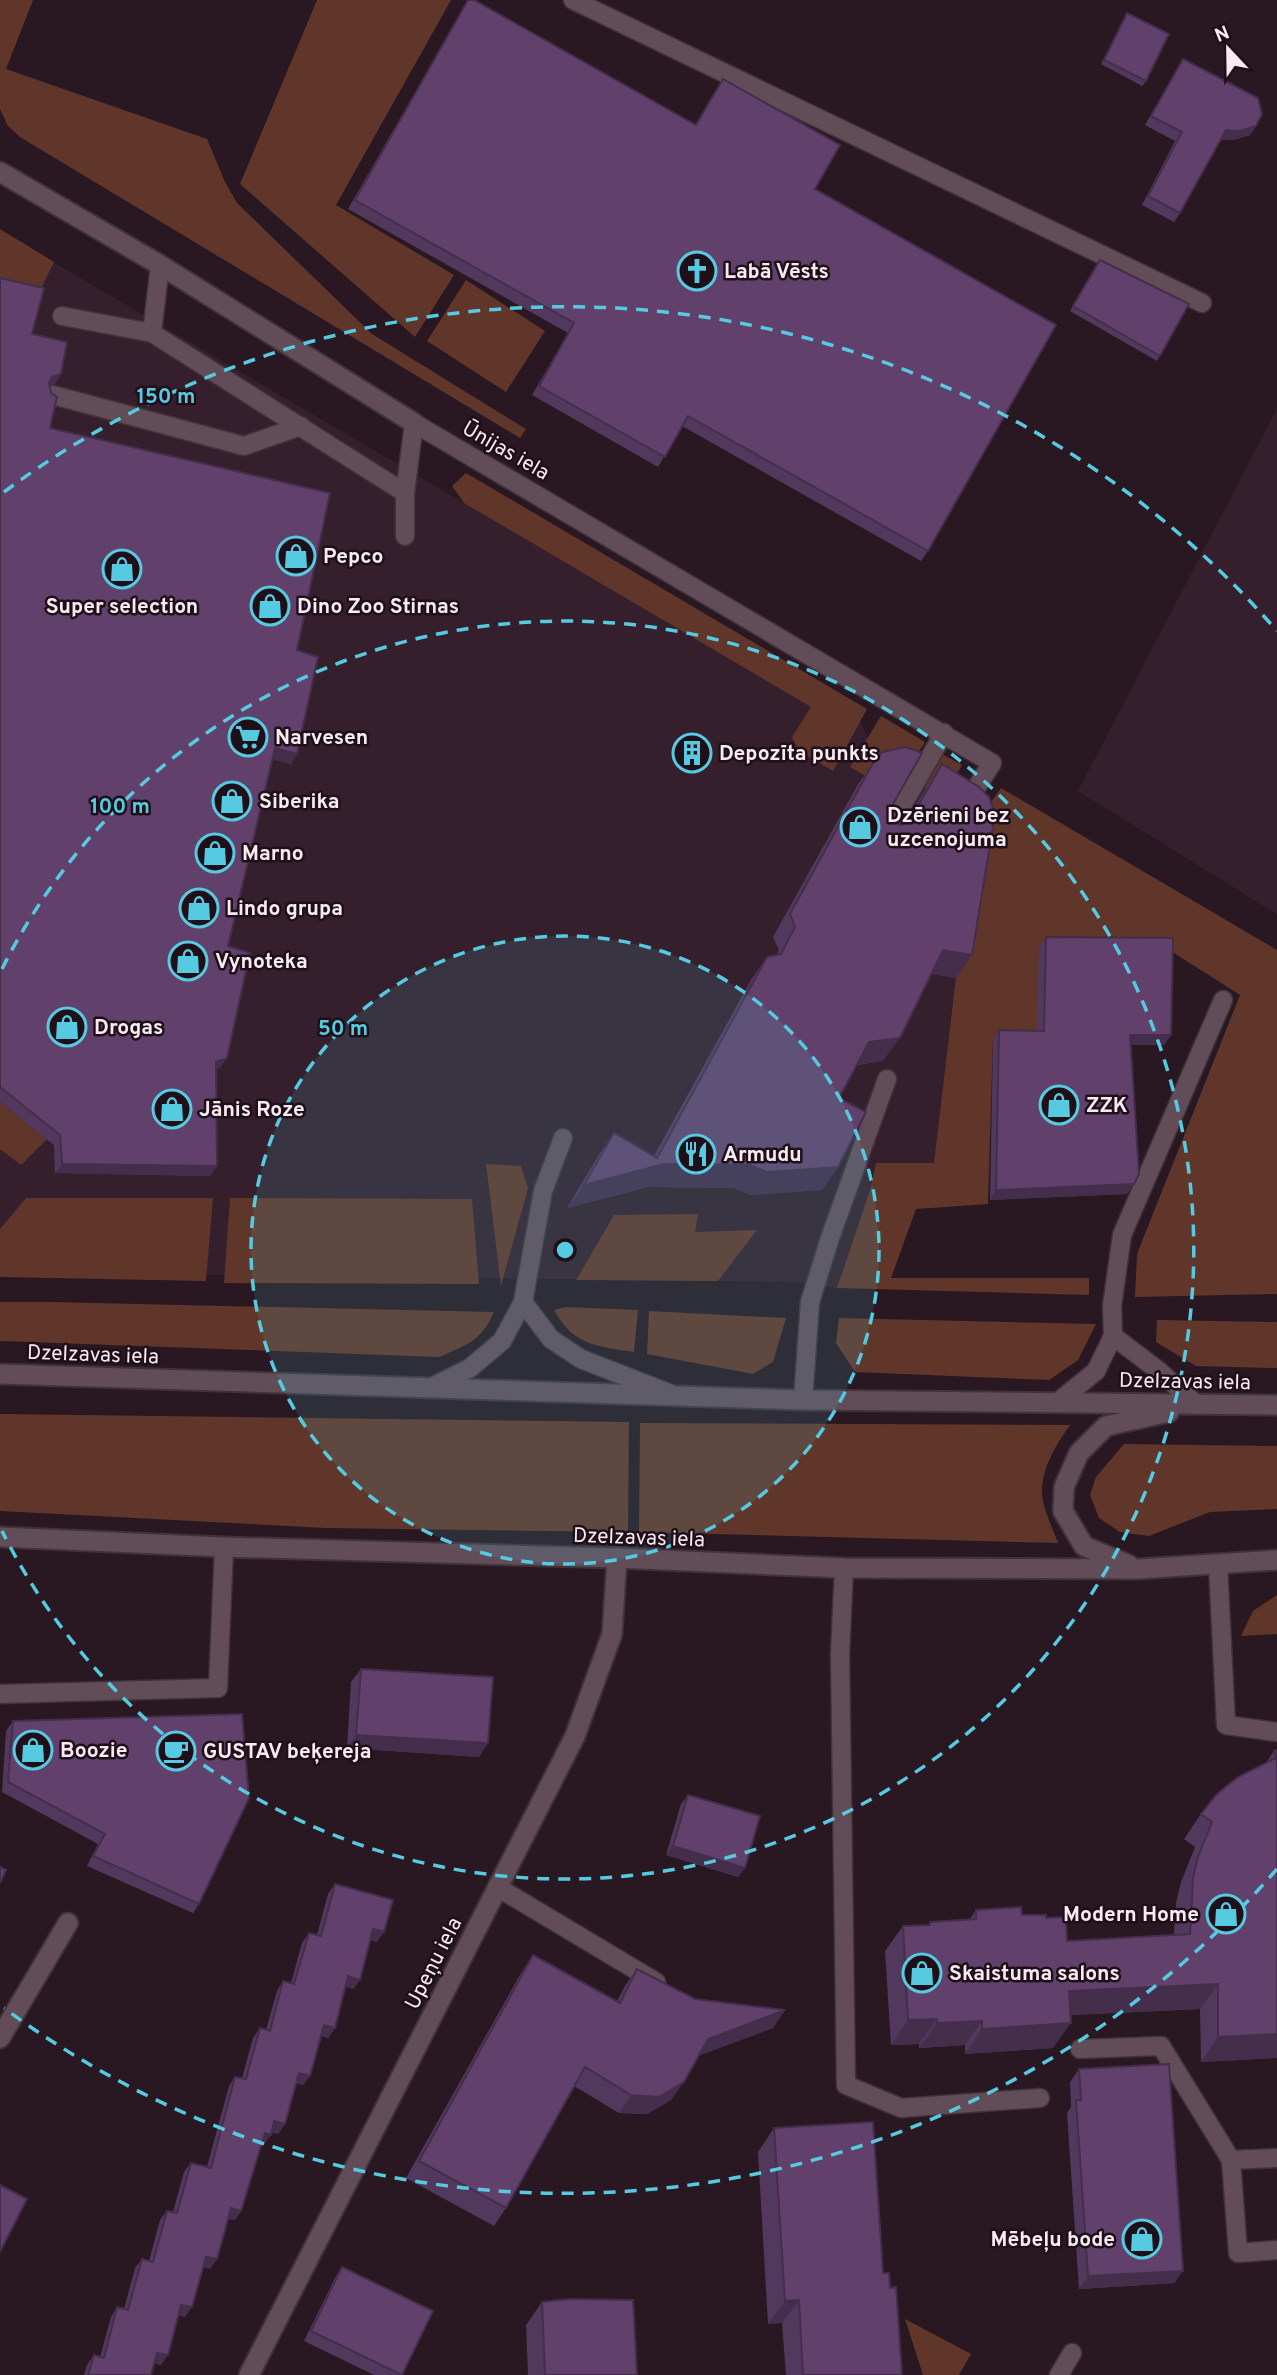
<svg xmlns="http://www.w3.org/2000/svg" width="1277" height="2375" viewBox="0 0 1277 2375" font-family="Overpass,sans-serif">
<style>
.built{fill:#361f2d}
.green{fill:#60362b}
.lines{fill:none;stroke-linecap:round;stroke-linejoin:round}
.service-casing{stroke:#3f3239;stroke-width:21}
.minor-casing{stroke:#3f3239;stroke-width:23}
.secondary-casing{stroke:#3f3239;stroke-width:23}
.service{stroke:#614c58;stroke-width:18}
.minor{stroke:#614c58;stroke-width:19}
.secondary{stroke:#614c58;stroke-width:19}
.wall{fill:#53385d}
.shaded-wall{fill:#442e4c}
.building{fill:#61416c;stroke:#442e4c;stroke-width:2}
.ring{fill:none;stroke:#55cae0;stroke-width:3.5;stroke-dasharray:12 9}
.labels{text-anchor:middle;stroke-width:5;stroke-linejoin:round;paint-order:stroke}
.poi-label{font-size:21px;font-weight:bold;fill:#f7eaf1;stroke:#1f0f19;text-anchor:start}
.street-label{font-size:21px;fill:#f7eaf1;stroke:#1f0f19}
.centre{fill:#55cae0;stroke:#1f0f19;stroke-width:3.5}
.ring-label{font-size:21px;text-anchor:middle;font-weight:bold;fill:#55cae0;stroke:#1f0f19;stroke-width:5;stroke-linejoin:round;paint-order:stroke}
</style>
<rect width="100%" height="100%" fill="#291822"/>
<path class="built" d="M0,231L464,503L857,716L868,738L998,813L934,1163L876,1164L871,1187L837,1288L789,1282L0,1272Z
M1277,409V914L1078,791Z"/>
<path class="green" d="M0,0H33L6,69L207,139L225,182L237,203L372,334L526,429L520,438L20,137L8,126L0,109Z
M317,0H451L336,205L454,275L415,337L240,184Z
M0,229L54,262L37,297L0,289Z
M466,280L545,331L506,392L427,341Z
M466,473L867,709L833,771L799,751L792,737L811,707L464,503L452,486Z
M881,716L925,742L903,775L866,776L850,767Z
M942,754L962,765L954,779L992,801L1001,788L1277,950V1294L1135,1297L1137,1254L1240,995L1166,948L1037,1041L993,1040L988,1204L916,1209L891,1278H1089V1295L837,1288L871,1187L876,1163H934L956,978L978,844L963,810L923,786Z
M0,1102L47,1139L21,1165L0,1149Z
M486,1164L521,1166L528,1188L501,1286Z
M26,1198H213L206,1281L0,1277V1229Z
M230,1198L472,1199L479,1284L224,1283Z
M698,1214L695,1232L757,1230L718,1281L576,1280L614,1215Z
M0,1302H51L494,1312C481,1342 467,1344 440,1357L0,1341Z
M566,1307L638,1310L634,1352C596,1346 574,1346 554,1310Z
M649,1311L786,1318L773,1362L753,1374L647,1354Z
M839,1318L1096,1324L1078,1360L1049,1380L855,1372L836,1343Z
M1157,1320L1277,1322V1368L1196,1366L1156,1342Z
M0,1414L629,1422L628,1532L326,1528L0,1511Z
M640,1423L1070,1425C1055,1446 1038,1474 1043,1501C1046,1515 1053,1529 1058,1543L639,1532Z
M1124,1444L1277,1446V1509L1210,1512L1149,1536L1120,1532L1099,1518L1090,1495L1096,1477Z
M1277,1595V1634L1241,1636L1253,1611Z
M905,2319L971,2354L959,2375H923Z"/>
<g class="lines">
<defs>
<path id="service" d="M573,0L1202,303
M62,316L152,333L405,493
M152,333L160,265
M53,395L244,446L301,426
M405,536V493L414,423L992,763L978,785
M884,837L944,733
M523,1302L551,1339L581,1359L671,1394
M1113,1336L1159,1371L1197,1405
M432,1387L470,1368L502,1341L523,1302L543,1191L563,1138
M803,1400L810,1302L830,1238L887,1079
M1058,1402L1096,1371L1113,1336L1112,1306L1122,1235L1223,1000
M1218,1565L1226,1725L1277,1732
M844,1568L840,1654L846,2085L901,2108L1040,2098
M0,1694L218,1688L224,1547
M497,1887L656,1982
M1080,2049L1161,2046L1231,2160L1277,2158
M1231,2160L1238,2253L1277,2250
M1059,2375L1072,2353"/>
<path id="minor" d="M0,172L160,265L414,423
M0,2038L68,1923
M249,2375L575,1736L612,1634L617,1558"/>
<path id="secondary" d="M0,1374L803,1400L1277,1405
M0,1537L224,1547L617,1558L844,1568L1138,1569L1277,1560
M1129,1565L1084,1546L1063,1511L1064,1487L1079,1453L1106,1426L1169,1412"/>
</defs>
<use href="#service" class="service-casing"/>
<use href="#minor" class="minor-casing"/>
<use href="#secondary" class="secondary-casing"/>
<use href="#service" class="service"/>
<use href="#minor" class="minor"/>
<use href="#secondary" class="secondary"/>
</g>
<path class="wall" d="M468,0L695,125L723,79L815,189L928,551L921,561L682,426L658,467L532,395L568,333L348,209Z
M1127,13L1146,81L1142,86L1101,64Z
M1183,59L1256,126L1250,135L1234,140H1221L1180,213L1174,222L1142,205L1175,141L1145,125L1177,69Z
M1096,265L1160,356L1157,361L1070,311Z
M0,278L32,334L55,384L49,385L50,428L297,650V754L291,764L272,759L228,946L221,1067L216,1069L210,1176L55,1173L54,1145L0,1102Z
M873,763L890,809V819L894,823L901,825L905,823L926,788L942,764L956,978L931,974L883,1061L857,1065L839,1098L838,1167L822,1190L751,1195L734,1188L648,1187L567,1208L598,1156L614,1133L654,1156L751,980L767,957L777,955L779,950L773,937L857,786Z
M1046,937L1171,1035L1164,1045H1131L1127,1194L990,1200L993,1040L999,1030L1037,1031L1039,947Z
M361,1669L479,1757L347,1748L351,1682Z
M13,1721L199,1904L193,1913L87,1866L98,1844L2,1792L6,1731Z
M1277,1750V2058L1201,2062L1200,2009L1070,2015L1053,2048L965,2054V2045L919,2048V2044L891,2045L885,1951L903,1926L928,1925L930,1922L970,1919L976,1910L1046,1918L1067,1941L1174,1935L1176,1903L1181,1882L1195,1847L1184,1839L1201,1814L1265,1764L1274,1751Z
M688,1795L738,1877L666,1855L681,1804Z
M335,1884L377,1942L370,1940L360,1980L353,1989L346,1987L335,2028L328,2038L321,2036L310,2076L303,2085L296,2083L285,2124L278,2134L272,2132L264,2144H261L241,2211L235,2220L228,2219L210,2269L203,2267L185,2317L178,2315L161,2365L154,2363L151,2375H84L87,2365L94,2355L100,2357L111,2317L117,2307L124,2309L135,2268L142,2259L149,2261L160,2220L167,2211L173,2212L184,2172L191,2163L207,2167L229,2086L235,2077L242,2078L253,2038L260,2028L266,2030L277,1991L283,1981L291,1983L302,1943L309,1933L317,1935L328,1894Z
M533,1955L617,2001L625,1986L637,1969L695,1999L773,2028L698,2056L671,2100L647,2114L619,2113L574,2086L506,2208L494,2226L406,2178L521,1973Z
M1079,2069L1183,2271L1174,2283L1079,2289L1067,2113L1071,2107L1070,2082Z
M774,2128L883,2273L890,2288L902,2375H786L782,2323L768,2324L758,2152Z
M342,2267L402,2375H374L304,2341L336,2276Z
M542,2302L637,2375H528L526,2325Z"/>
<path class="shaded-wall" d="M1256,126L1250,135L1234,140H1219L1226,130Z
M61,374L55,384L46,387L52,377Z
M275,748L297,754L291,764L268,758Z
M943,950L972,955L956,978L927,973Z
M1130,1035H1171L1164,1045H1123Z
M900,1038L883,1061L853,1065L869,1042Z
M227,1058L221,1067L209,1072L216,1062Z
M62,1164L217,1166L210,1176L55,1173Z
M664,1164L838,1167L822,1190L751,1195L734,1188L648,1187L567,1208L584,1185Z
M1134,1184L1127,1194L990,1200L996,1190Z
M356,1735L488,1743L479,1757L347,1748Z
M673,1846L745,1868L738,1877L666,1855Z
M373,1929L384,1932L377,1942L366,1939Z
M348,1976L360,1980L353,1989L342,1986Z
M1218,1984L1200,2009L1052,2016L1069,1991Z
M785,2010L773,2028L695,2057L708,2039Z
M937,2019L919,2044L891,2045L908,2020Z
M982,2021L965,2045L919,2048L937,2023Z
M1071,2023L1053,2048L965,2054L982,2029Z
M324,2025L335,2028L328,2038L317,2035Z
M1277,2034V2058L1201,2062L1218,2037Z
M299,2073L310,2076L303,2085L292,2082Z
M684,2082L671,2100L647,2114L619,2113L631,2095Z
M274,2121L285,2124L278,2134L268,2131Z
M265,2133L271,2135L264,2144L258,2143Z
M231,2208L241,2211L235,2220L224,2218Z
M206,2257L217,2259L210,2269L199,2266Z
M1183,2271L1174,2283L1079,2289L1088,2276Z
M799,2300L782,2323L768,2324L785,2301Z
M181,2305L192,2307L185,2317L174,2314Z
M157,2353L168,2355L161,2365L150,2362Z"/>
<path class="building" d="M468,0H474L696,125L723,79L840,145L815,189L1056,325L928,551L688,416L665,457L539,386L574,323L355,200Z
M1127,13L1169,34L1146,81L1104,60Z
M1183,59L1258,98L1262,114L1256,126L1240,131L1226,130L1180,213L1148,196L1182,132L1151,116Z
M1100,260L1189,304L1160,356L1073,306Z
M0,278L44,288L32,334L67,342L61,374L52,377L49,383L51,393L57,397L50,428L330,493L297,650L318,657L297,754L275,748L228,946L250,953L227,1058L216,1062L217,1166L62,1164L60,1135L0,1087Z
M906,747L922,753L890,809V819L894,823L901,825L910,820L942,764L979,787L989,797L993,808L994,820L972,955L943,950L900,1038L869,1042L839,1098L866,1112L838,1167L767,1172L750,1165L664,1164L584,1185L614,1133L657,1158L767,957L781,954L795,927L790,914L873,763L882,752Z
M1046,937L1173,938L1171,1035H1130L1139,1174L1134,1184L996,1190L999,1030L1044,1031Z
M361,1669L493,1677L488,1743L356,1735Z
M242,1714L249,1798L199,1904L93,1856L105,1834L8,1782L13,1721Z
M1277,1750V2034L1218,2037V1984L1069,1991L1071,2023L982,2029V2021L937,2023V2019L908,2020L903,1926L930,1925V1922L976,1919V1910L1021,1907L1022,1915H1046V1918L1066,1917L1067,1941L1190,1934L1193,1878L1198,1857L1212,1822L1201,1814L1217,1794L1238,1777L1276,1758L1274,1751Z
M688,1795L760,1816L745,1868L673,1846Z
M0,1867L6,1870L0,1883Z
M335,1884L393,1900L384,1932L373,1929L360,1980L348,1976L335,2028L324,2025L310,2076L299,2073L285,2124L274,2121L271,2135L265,2133L241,2211L231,2208L217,2259L206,2257L192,2307L181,2305L168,2355L157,2353L151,2375H88L94,2355L104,2358L117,2307L128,2310L142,2259L153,2262L167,2211L177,2213L191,2163L211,2168L235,2077L246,2079L260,2028L270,2031L283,1981L294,1984L309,1933L321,1936Z
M533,1955L620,2003L637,1969L695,1999L785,2010L708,2039L684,2082L659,2097L631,2095L585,2067L506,2208L419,2161Z
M1169,2064L1183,2271L1088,2276L1076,2100H1081L1079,2069Z
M873,2122L883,2273H889L890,2288L896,2287L902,2375H803L799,2300L785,2301L774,2128Z
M0,2185L27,2199L0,2252Z
M342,2267L433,2311L402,2375L311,2331Z
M570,2299L633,2300L637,2375H545L542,2302Z"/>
<circle cx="565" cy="1250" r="314" fill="#55cae0" fill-opacity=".12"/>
<g class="ring">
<circle cx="565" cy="1250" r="314"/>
<path d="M2 969A629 629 0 1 1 2 1531"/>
<path d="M1277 1869A943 943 0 0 1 4 2008M4 492A943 943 0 0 1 1277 631"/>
</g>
<defs>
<symbol id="church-ring" viewBox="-11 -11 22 22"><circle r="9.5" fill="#1f0f19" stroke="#55cae0" stroke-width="1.5"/><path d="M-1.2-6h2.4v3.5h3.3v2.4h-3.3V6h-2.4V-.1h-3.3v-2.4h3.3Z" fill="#55cae0"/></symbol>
<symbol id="shop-ring" viewBox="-11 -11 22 22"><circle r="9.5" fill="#1f0f19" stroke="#55cae0" stroke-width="1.5"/><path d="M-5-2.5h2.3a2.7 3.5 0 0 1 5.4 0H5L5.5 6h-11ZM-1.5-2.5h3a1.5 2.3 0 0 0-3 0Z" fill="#55cae0"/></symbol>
<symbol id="supermarket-ring" viewBox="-11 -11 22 22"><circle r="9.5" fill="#1f0f19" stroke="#55cae0" stroke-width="1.5"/><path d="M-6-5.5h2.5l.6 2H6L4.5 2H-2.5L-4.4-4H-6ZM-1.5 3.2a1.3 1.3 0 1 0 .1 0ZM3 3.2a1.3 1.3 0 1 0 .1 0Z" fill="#55cae0"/></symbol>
<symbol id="building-ring" viewBox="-11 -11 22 22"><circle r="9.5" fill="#1f0f19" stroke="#55cae0" stroke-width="1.5"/><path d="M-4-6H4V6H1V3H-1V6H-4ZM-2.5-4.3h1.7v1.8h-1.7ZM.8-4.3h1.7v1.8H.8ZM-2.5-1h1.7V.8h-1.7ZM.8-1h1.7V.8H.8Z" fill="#55cae0"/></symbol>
<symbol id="restaurant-ring" viewBox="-11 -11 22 22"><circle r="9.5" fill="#1f0f19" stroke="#55cae0" stroke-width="1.5"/><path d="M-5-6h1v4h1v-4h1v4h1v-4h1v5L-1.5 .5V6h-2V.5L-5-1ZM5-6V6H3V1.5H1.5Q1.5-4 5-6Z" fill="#55cae0"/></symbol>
<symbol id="cafe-ring" viewBox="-11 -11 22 22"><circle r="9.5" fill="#1f0f19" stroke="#55cae0" stroke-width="1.5"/><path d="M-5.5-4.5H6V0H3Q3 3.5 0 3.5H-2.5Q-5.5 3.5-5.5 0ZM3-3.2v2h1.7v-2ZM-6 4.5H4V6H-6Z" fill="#55cae0"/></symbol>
</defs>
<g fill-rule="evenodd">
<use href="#church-ring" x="675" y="249" width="44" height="44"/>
<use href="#shop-ring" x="274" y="534" width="44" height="44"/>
<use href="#shop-ring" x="100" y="547" width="44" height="44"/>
<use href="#shop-ring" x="248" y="584" width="44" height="44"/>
<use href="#supermarket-ring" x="226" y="715" width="44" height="44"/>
<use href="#building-ring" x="670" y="731" width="44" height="44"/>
<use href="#shop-ring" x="210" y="779" width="44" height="44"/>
<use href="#shop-ring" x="838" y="805" width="44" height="44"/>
<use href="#shop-ring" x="193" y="831" width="44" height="44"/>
<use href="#shop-ring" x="177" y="886" width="44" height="44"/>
<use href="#shop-ring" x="166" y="939" width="44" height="44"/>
<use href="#shop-ring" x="45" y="1005" width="44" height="44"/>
<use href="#shop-ring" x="1037" y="1083" width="44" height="44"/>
<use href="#shop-ring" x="150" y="1087" width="44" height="44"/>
<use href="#restaurant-ring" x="674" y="1132" width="44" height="44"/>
<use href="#shop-ring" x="11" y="1728" width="44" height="44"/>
<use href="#cafe-ring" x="154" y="1729" width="44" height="44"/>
<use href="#shop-ring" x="1204" y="1892" width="44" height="44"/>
<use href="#shop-ring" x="900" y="1951" width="44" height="44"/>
<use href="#shop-ring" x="1120" y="2217" width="44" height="44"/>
</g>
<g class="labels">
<g class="poi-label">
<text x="724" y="278">Labā Vēsts</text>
<text x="323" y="563">Pepco</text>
<text x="122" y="613" text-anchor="middle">Super selection</text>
<text x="297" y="613">Dino Zoo Stirnas</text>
<text x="275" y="744">Narvesen</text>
<text x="719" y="760">Depozīta punkts</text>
<text x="259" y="808">Siberika</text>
<text x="887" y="822">Dzērieni bez<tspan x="887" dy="24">uzcenojuma</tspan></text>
<text x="242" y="860">Marno</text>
<text x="226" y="915">Lindo grupa</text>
<text x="215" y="968">Vynoteka</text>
<text x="94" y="1034">Drogas</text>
<text x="1086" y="1112">ZZK</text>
<text x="199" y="1116">Jānis Roze</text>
<text x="723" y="1161">Armudu</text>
<text x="60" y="1757">Boozie</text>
<text x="203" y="1758">GUSTAV beķereja</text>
<text x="1199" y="1921" text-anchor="end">Modern Home</text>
<text x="949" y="1980">Skaistuma salons</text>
<text x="1115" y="2246" text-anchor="end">Mēbeļu bode</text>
</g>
<g class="street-label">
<text transform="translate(506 450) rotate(30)" y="7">Ūnijas iela</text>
<text transform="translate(93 1354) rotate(2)" y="7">Dzelzavas iela</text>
<text transform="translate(1185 1381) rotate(1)" y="7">Dzelzavas iela</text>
<text transform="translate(639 1537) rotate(2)" y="7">Dzelzavas iela</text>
<text transform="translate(433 1963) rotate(-63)" y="7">Upeņu iela</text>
</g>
</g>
<circle cx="565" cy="1250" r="10" class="centre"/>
<g class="ring-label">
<text x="166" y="403">150 m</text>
<text x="120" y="813">100 m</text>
<text x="343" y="1035">50 m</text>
</g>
<g transform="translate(1228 49) rotate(338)" stroke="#1f0f19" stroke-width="5" paint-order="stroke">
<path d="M0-5L12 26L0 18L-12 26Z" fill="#f7eaf1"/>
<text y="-10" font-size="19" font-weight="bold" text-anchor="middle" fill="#f7eaf1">N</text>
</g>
</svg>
